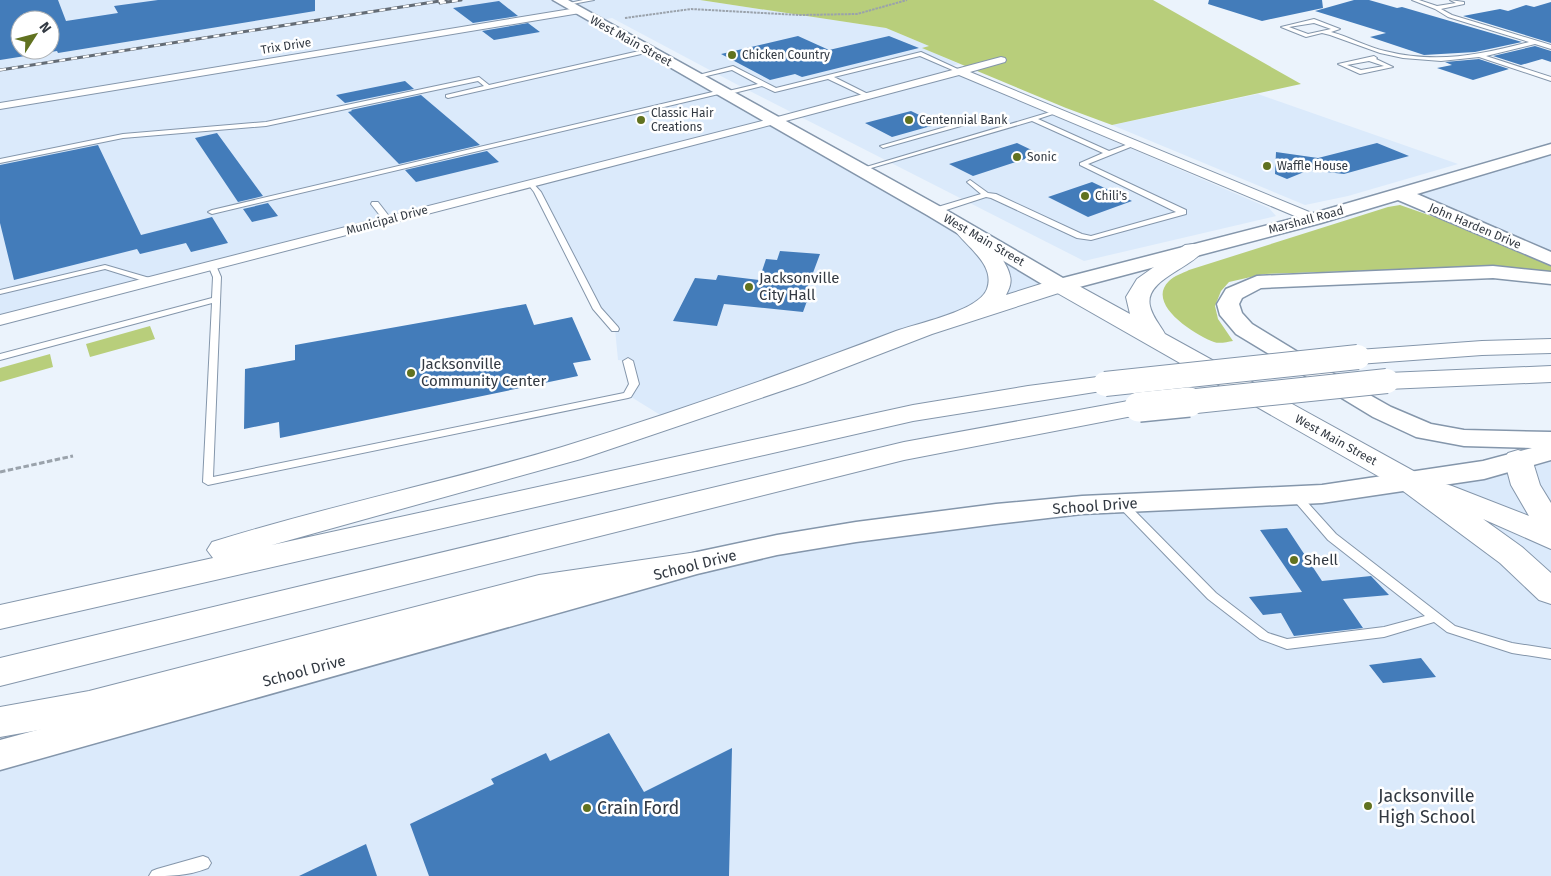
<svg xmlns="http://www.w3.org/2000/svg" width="1551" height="876" viewBox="0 0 1551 876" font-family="'Fira Sans',sans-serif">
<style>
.built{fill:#dbeafb;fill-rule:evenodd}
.green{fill:#b8ce7b}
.building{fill:#437cba;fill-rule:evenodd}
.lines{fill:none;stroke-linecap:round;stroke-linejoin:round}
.lane-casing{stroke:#8496ab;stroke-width:2}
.street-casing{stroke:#8496ab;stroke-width:2}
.secondary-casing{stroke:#8496ab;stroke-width:3}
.primary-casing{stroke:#8496ab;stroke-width:2}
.highway-casing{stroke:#8496ab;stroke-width:2}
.path-far1{stroke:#9aa2ab;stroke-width:2;stroke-dasharray:2.5 1;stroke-linecap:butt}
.path{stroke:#9aa2ab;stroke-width:3;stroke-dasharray:5.5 2.5;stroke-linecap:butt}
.lane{fill:#fff;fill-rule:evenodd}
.street{fill:#fff;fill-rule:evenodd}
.secondary{fill:#fff;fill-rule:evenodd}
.primary{fill:#fff;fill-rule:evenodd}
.highway{fill:#fff;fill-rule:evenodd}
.rail-casing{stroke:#646c75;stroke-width:3}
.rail{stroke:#fff;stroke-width:2;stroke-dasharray:6;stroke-linecap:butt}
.highway-bridge-far1-casing{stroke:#8496ab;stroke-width:26;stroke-linecap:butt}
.highway-bridge-casing{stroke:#8496ab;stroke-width:32;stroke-linecap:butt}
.highway-bridge-far1{stroke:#fff;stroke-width:24}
.highway-bridge{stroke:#fff;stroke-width:29}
.poi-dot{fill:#617220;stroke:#fff;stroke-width:2}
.labels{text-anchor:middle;stroke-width:5;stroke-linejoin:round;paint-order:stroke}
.far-street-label{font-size:12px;fill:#323942;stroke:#fff}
.far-poi-label{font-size:12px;fill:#323942;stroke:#fff;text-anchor:start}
.poi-label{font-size:15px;fill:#323942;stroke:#fff;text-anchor:start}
.street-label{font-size:15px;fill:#323942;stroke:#fff}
.near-poi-label{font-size:18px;fill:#323942;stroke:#fff;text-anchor:start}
</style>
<rect width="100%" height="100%" fill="#ebf3fc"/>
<path class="built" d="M0,0H700L886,28L929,46L923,48L959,64L944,68L1269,208L1276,216L1084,261L736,84L612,18L597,21L1060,285L670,421L628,395L634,384L628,361L618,360L615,329L597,309L530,183L0,320ZM20,20H50V50H20Z
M1258,94L1458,164L1348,196L1305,205L1112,125Z
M1551,149V259L1400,194Z
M1551,451V876H0V756L856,532L1322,494Z"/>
<path class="green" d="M700,0H1153L1301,84L1112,125L1066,108L922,48L929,46L886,28Z
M1400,205L1440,219L1551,266V273L1474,267L1264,274L1229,282L1221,291L1215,306L1218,319L1233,341C1227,342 1219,344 1214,342C1195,335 1145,304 1169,281C1174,276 1183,273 1189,270L1388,207Z
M150,326L155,339L90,357L86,344Z
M50,354L53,367L0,382V368Z"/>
<path class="building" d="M0,0H58L66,21L118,13L114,6L158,0H315V11L58,53L57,51L0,60ZM20,20H50V50H20Z
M1209,0H1322L1323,8L1262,21L1208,4Z
M1354,0H1369L1397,8L1402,7L1522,42L1475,52L1424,55L1370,37L1386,33L1315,11Z
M499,1L518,16L473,23L453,8Z
M1551,2V43L1463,16L1500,9L1508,11L1526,5L1534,7Z
M528,23L540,32L494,40L482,31Z
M798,36L829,50L889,36L919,48L802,77L795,74L770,80L721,54Z
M1535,46L1551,51V62L1542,59L1521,65L1493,56Z
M1479,59L1509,69L1473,80L1437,68L1452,65L1445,62Z
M405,81L414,89L345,103L336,95Z
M421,95L480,145L399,164L348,112L352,111L351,110Z
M911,111L938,124L892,137L865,123Z
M217,133L263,196L238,202L195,138Z
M1017,143L1040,154L973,176L949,164Z
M1377,143L1409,156L1344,174L1309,170L1287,179L1275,174L1276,152L1318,158Z
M98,145L141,235L212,217L228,243L191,252L186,243L140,254L137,249L14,280L0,223V165Z
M487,151L499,162L416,182L405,170Z
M1092,182L1132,201L1088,217L1048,197Z
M268,203L278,216L252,222L243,209Z
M780,251L820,254L807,289L811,290L803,312L724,304L717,326L673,321L695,278L716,280L718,275L759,280L766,259L777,260Z
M526,304L534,325L572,317L591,360L573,363L578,376L280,438L279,422L244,429L245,369L295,360V345Z
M1287,528L1322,581L1371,576L1389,595L1343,599L1363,628L1294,636L1281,613L1263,615L1249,597L1302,592L1260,530Z
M1421,658L1436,677L1383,683L1369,665Z
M609,733L644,792L732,748L729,876H429L410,824L494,784L491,779L546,753L550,761Z
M366,844L377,876H299Z"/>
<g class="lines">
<defs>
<path id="lane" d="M583,0H594L567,5L565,4Z
M1412,0H1419L1437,6L1456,3L1450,0L1464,2V4L1441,9L1452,15L1551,45V49L1535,44L1486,56L1551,77V81L1479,57L1441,61L1403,58L1380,53L1330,35L1322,33L1306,37L1281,27L1314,19L1340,29L1331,32C1350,37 1367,47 1385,51C1437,64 1479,55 1529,42L1448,17L1435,9ZM1314,23L1331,29L1308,34L1289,27Z
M648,49L650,50V52L448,98L446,97V95L484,86L478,81L266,126L123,138L0,163V159L123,134L266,122L479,77L489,85Z
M921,52L962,71L957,72L920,56L834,77L870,95V97L868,98L828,79L775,92L762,86L726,95L723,93L212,214L208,212L212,210L721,90L724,92L758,84L732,70L694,79L691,77L733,66L776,88Z
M1374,56L1377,58L1376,59L1393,67L1360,74L1338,64ZM1369,61L1384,66L1361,70L1347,65Z
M1057,110L1062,111L1038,119L1109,151L1134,142H1138V144L1088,164L1186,210V214L1091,240L1077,238L991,198L986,197L937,213H931V209L981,194L968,183L967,182L970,180L988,193L996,194L1082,234L1091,236L1176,212L1080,165V163L1103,153L1032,121L861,171L856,170Z
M966,121L968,122V124L883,148L880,146Z
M528,182H532L541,192L601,308L618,327L619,329L618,331H612L593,309L534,192L527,183Z
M372,202H378L392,220L391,222H385L371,204Z
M209,263H215L221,277L213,477L624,393L629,384L623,361L628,358L633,361L639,384L631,397L628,398L208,485L203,482L212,303L0,360V354L212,298L213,277L208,265Z
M105,265L153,279L154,281L150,283L105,269L0,294V290Z
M1295,491L1299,493L1336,534L1455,626L1512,643L1551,649V659L1512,653L1447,632L1434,622L1384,637L1287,649L1260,639L1208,599L1116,504L1121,500L1125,501L1216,593L1268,633L1287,639L1384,627L1425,616L1328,540L1291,497L1290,495Z
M203,856L208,858L211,863L208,868C187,876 172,876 149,876L152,871L157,869Z"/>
<path id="street" d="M577,8L580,9V13L0,109V103Z
M1001,57L1005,58L1006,60L1005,62L970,72L1319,216L1321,219L1314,223L1309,222L959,75L778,123L0,325V315L770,119Z"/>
<path id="secondary" d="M553,0H568L941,207L1063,278L1307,215L1551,144V154L1417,194L1551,252V265L1398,200L1321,223L1068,290L1060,291L1052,290L927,215Z
M1493,266L1551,272V284L1493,278L1261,288L1242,298L1239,304L1242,313L1252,324L1352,385L1391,407L1431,424L1464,430L1551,432V460L1484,479L1322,503L1082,514L996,524L856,542L777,555L697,574L0,770V740L697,552L777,535L856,522L996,504L1082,496L1322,485L1483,461L1532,448L1464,446L1416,437L1373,417L1236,334L1220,315L1217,304L1226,289L1257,276Z"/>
<path id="primary" d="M1193,244L1201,245L1204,250C1190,269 1144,280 1150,306C1152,316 1160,325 1165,334L1419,474L1435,485L1442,483L1452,486L1529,516L1511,485L1504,459L1508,453L1518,450L1528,453L1532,459L1540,485L1551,503V549L1483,519L1522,547L1551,573V604L1539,600L1500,563L1399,488L1052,290L1049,285L1052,280L1060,278L1068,280L1130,314L1126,297L1137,279L1185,245Z"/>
<path id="highway" d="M964,223C980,227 1007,260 1010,276C1012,283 1009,289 1006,295L1060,278L1068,280L1071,285L1068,290L932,334L805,383L581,459L272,545L913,405L1028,386L1105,376L1114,379L1118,384L1114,389L913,421L0,629V605L213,558L207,550L212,542C327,506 446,482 562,447C675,412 786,373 896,331C918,323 979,311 987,289C996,264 965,246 954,229L957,225Z
M1551,339V353L1482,355L1358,364L1349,362L1346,357L1349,352L1358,350L1482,341Z
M1551,366V382L1387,389L1378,386L1374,381L1378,376L1387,373Z
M1139,399L1148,401L1152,407L1148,413L904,460L0,686V658L904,442Z
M697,552L708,555L713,563L708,571L539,599L89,721L0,737V707L89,691L539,575Z"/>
</defs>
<use href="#lane" class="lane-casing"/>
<use href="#street" class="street-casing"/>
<use href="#secondary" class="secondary-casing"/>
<use href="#primary" class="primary-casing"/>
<use href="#highway" class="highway-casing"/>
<path class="path-far1" d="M625,18L691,9L799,15L857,14L907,0"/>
<path class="path" d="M0,472L73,456"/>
<use href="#lane" class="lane"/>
<use href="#street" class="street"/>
<use href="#secondary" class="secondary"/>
<use href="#primary" class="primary"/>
<use href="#highway" class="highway"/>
<defs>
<path id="rail" d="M440,3L461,0
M0,70L446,0"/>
</defs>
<use href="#rail" class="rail-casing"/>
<use href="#rail" class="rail"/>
<defs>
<path id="highway-bridge-far1" d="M1105,384L1358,357
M1177,403L1387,381"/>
<path id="highway-bridge" d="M1139,407L1189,402"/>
</defs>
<use href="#highway-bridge-far1" class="highway-bridge-far1-casing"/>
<use href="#highway-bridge" class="highway-bridge-casing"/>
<use href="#highway-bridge-far1" class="highway-bridge-far1"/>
<use href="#highway-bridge" class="highway-bridge"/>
</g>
<g class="poi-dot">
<circle cx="732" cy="55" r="5"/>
<circle cx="641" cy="120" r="5"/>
<circle cx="909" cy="120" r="5"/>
<circle cx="1017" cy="157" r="5"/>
<circle cx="1267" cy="166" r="5"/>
<circle cx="1085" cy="196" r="5"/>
<circle cx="749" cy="287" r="5"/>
<circle cx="411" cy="373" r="5"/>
<circle cx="1294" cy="560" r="5"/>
<circle cx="1368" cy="806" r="5"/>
<circle cx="587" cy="808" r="5"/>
</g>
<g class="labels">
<g class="far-street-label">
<text transform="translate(631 41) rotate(29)" y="4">West Main Street</text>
<text transform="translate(286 46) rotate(-9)" y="4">Trix Drive</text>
<text transform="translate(387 220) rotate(-15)" y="4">Municipal Drive</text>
<text transform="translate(1306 220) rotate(-15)" y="4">Marshall Road</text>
<text transform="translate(1475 226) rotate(23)" y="4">John Harden Drive</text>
<text transform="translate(984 240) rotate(30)" y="4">West Main Street</text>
<text transform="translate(1336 440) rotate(29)" y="4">West Main Street</text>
</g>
<g class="far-poi-label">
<text x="742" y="59">Chicken Country</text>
<text x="651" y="117">Classic Hair<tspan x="651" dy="14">Creations</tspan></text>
<text x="919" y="124">Centennial Bank</text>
<text x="1027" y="161">Sonic</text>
<text x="1277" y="170">Waffle House</text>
<text x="1095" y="200">Chili's</text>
</g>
<g class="poi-label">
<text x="759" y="283">Jacksonville<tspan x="759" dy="17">City Hall</tspan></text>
<text x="421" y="369">Jacksonville<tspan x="421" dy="17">Community Center</tspan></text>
<text x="1304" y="565">Shell</text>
</g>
<g class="street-label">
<text transform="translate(1095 506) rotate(-4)" y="5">School Drive</text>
<text transform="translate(695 565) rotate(-14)" y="5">School Drive</text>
<text transform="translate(304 671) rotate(-15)" y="5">School Drive</text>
</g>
<g class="near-poi-label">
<text x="1378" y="802">Jacksonville<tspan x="1378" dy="21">High School</tspan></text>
<text x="597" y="814">Crain Ford</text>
</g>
</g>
<g transform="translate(35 35) rotate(54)"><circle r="24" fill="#ffffff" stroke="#adb0b3"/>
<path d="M0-4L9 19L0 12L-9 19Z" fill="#617220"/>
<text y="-8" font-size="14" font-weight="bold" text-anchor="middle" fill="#323942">N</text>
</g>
</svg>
